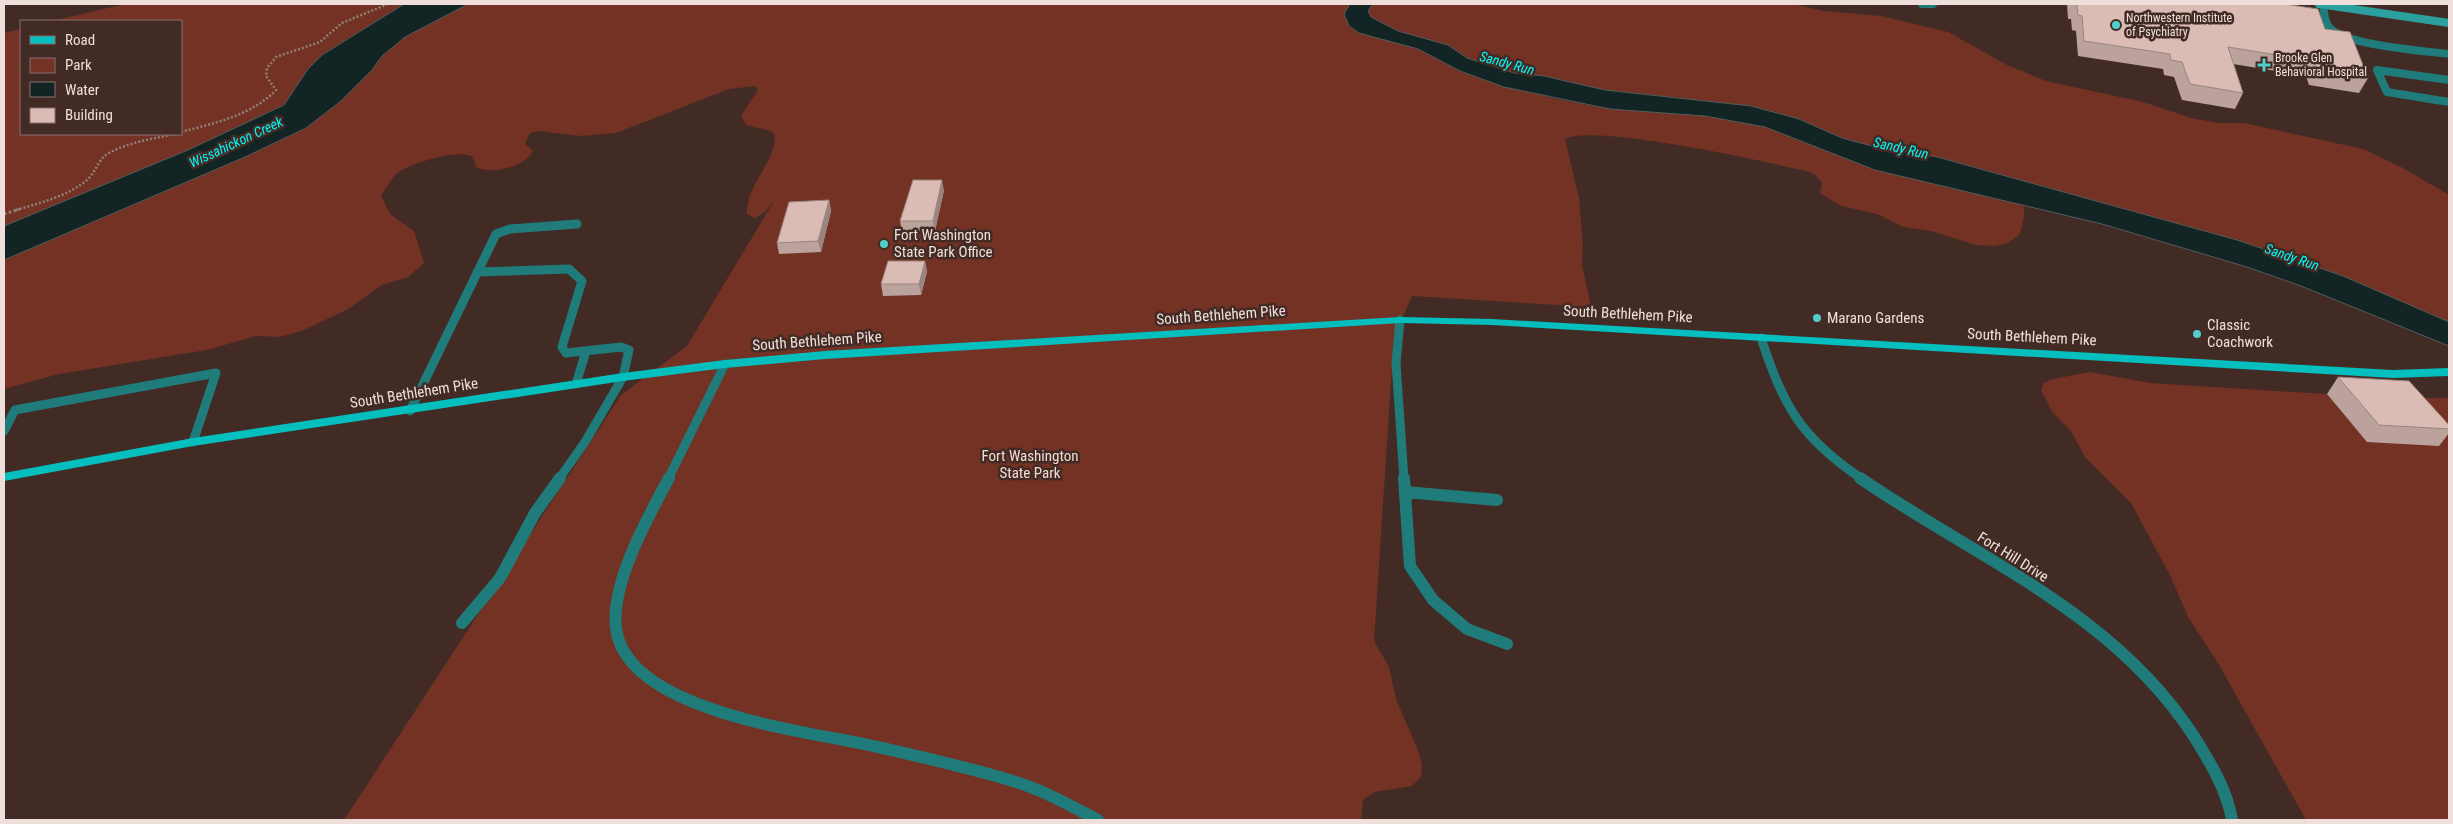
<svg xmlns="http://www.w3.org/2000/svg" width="2453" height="824" viewBox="0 0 2453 824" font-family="'Roboto Condensed',sans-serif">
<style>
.green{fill:#733223}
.water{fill:#122424;stroke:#545c5b}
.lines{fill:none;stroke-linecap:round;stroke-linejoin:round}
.path-far1{stroke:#927f7a;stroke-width:2.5;stroke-dasharray:2 2;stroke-linecap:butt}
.path{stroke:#927f7a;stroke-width:3;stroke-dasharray:2.5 2.5;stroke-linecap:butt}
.service-far2{stroke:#207b7b;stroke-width:8}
.service-far1{stroke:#207b7b;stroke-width:9}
.service{stroke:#207b7b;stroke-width:12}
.minor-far1{stroke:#207b7b;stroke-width:9}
.minor{stroke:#207b7b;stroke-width:12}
.secondary{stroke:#2ca09f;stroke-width:8}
.primary{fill:#05bebe;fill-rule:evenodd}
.wall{fill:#bba29c}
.shaded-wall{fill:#99847f}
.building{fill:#dabcb5;stroke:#99847f}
.poi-dot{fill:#52cdcc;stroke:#422b25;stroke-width:2}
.labels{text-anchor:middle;stroke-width:5;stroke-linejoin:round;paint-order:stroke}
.far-poi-label{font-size:12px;fill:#efdfdb;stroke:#422b25;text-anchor:start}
.far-water-label{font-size:14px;font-style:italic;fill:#00f9f8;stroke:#422b25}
.poi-label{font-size:15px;fill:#efdfdb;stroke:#422b25;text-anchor:start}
.street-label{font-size:15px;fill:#efdfdb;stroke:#422b25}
.park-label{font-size:15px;fill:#f4dad3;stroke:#422b25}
</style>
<rect width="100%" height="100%" fill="#422b25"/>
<path class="green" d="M125,4H404L322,55L308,69L284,105L188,150L4,226V33L21,29V134H181V21H52Z
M468,4H1793L1824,11L1881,16L1948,32L2007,65L2046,81L2143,102L2191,118L2218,123H2244L2363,149L2403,168L2449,195V322L2343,276L2237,240L1937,157L1872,146L1842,138L1799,119L1751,106L1605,90L1542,76L1546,97L1610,109L1705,116L1765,127L1875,170L2024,205V217L2020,234L2008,243L1995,246L1976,245L1931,231L1903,227L1877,214L1841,206L1820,193L1822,182L1814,174L1806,171C1768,162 1592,123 1565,139L1579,198L1583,247L1582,264L1591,307L1412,296L1394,336L1374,641L1389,667L1396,699L1419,753L1422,765L1421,777L1412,786L1374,792L1363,800L1361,820H344L621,395L687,346L775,199L765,212L755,218L747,214C746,184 774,166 775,136L771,131L746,125L741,116L758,90L755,86L729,89L616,133L580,136L539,131L530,133L525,144L533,151C524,167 492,175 476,167L473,157C460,148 407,164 395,175C390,181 386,189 381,195L390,214L414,231L424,263L408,277L382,285L348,309L304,330L280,337L256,336L207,350L59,374L4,389V260L245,157L306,128L341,101L372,70L382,56L405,37Z
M2090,372L2150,383L2390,398H2449V820H2306L2218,663L2188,617L2170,575L2131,503L2085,457L2071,431L2053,413L2041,390L2044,383L2053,379Z"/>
<path class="water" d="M404,4H468L405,37L382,56L372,70L341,101L306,128L245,157L4,260V226L188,150L284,105L308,69L322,55Z
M1350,4H1373L1368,11L1371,17L1398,31L1448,45L1467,58L1514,73L1544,76L1605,90L1751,106L1799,119L1842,138L1872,146L1937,157L2237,240L2343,276L2449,322V346L2301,286L2247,267L2102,224L1875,170L1765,127L1705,116L1610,109L1504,87L1460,71L1418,49L1359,33L1349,26L1344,14Z"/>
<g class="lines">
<path class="path-far1" d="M181,132C214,123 251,116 276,90L266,76L267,68L276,57L320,42L342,23L388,4
M16,210C40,203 68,196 87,180C96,172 98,159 109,153C129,142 153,139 175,134"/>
<path class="path" d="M4,214L20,209"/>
<path class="service-far2" d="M1922,4H1933
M2323,4C2324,11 2324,21 2329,27C2343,45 2424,51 2449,54
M2449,80L2377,70L2387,92L2449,102"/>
<path class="service-far1" d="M477,272L569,269L582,281L562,347L566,353L621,347L629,350L623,377L585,442L559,479
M1400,320L1396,363L1404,479
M576,384L586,351
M410,411L496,234L510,229L577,224
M4,431L15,410L216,373L193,442
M668,479L725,364"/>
<path class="service" d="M669,478C648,517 607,589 617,634C635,712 804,731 869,745C918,756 968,767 1016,782C1045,791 1071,806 1098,820
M1404,478L1410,566L1433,600L1467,629L1507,644
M1405,492L1497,500
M462,623L500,578L535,513L560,478"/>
<path class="minor-far1" d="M1761,338C1784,407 1800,437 1862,479"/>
<path class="minor" d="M1860,478C1978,559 2114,612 2195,738C2211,764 2227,790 2232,820"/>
<path class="secondary" d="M2319,4L2449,23"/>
<path class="primary" d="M1400,317L1492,319L2393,370L2449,368V376L2393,378L1492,325L1400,323L825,359L725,368L623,381L193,446L4,481V473L193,438L623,373L725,360L825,351Z"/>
</g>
<path class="wall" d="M2067,4H2284L2325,29L2368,78L2359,93L2309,85L2306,76L2233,64L2243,93L2235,109L2182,100L2174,77L2164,75L2163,69L2078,56L2076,31L2072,30L2071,19H2068Z
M944,190L935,231H902L900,221Z
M829,200L831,211L821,252L779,254L777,243Z
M925,261L927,272L921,295L883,296L881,284Z
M2338,377L2449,425V433L2439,446L2367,442L2327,394Z"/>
<path class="shaded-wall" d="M942,180L944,190L935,231L933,221Z
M829,200L831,211L821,252L818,241Z
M925,261L927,272L921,295L919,284Z"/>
<path class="building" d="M2074,4H2284L2318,9L2325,29L2350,32L2368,78L2318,70L2314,61L2228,47L2243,93L2190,84L2182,62L2171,60L2170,54L2084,41L2082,16L2078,15L2077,5Z
M913,180H942L933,221H900Z
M829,200L818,241L777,243L789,202Z
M888,261H925L919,284H881Z
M2338,377L2409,381L2449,425V429L2379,425Z"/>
<g class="poi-dot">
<circle cx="2116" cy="25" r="5"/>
<path d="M2261.5 57.5h5v5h5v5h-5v5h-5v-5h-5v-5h5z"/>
<circle cx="884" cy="244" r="5"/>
<circle cx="1817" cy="318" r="5"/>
<circle cx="2197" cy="334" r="5"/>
</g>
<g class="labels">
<g class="far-poi-label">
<text x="2126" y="22">Northwestern Institute<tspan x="2126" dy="14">of Psychiatry</tspan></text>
<text x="2275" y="62">Brooke Glen<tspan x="2275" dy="14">Behavioral Hospital</tspan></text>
</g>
<g class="far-water-label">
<text transform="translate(1507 63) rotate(15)" y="5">Sandy Run</text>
<text transform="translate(236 142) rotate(-25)" y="5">Wissahickon Creek</text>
<text transform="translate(1901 148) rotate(13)" y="5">Sandy Run</text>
<text transform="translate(2292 257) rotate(19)" y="5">Sandy Run</text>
</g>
<g class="poi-label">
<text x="894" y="240">Fort Washington<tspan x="894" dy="17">State Park Office</tspan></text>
<text x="1827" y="323">Marano Gardens</text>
<text x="2207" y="330">Classic<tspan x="2207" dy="17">Coachwork</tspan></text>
</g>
<g class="street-label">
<text transform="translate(1628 314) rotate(3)" y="5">South Bethlehem Pike</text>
<text transform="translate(1221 315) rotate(-4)" y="5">South Bethlehem Pike</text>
<text transform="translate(2032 337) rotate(3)" y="5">South Bethlehem Pike</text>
<text transform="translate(817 341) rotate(-4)" y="5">South Bethlehem Pike</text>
<text transform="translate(414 393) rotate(-9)" y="5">South Bethlehem Pike</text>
<text transform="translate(2013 557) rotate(32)" y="5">Fort Hill Drive</text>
</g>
<g class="park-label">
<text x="1030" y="461">Fort Washington<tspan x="1030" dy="17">State Park</tspan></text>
</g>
</g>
<rect width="2453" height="824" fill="none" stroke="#efdfdb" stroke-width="10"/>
<rect x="20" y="20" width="162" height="115" fill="#422b25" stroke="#87736e"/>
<rect x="30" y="36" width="25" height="8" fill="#05bebe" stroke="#87736e"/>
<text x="65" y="45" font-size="15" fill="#efdfdb">Road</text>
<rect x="30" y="58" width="25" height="15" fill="#733223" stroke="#87736e"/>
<text x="65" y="70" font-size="15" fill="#efdfdb">Park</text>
<rect x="30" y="82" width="25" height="15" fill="#122424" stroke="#87736e"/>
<text x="65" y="95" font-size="15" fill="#efdfdb">Water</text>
<rect x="30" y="108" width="25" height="15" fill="#dabcb5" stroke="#87736e"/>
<text x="65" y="120" font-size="15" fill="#efdfdb">Building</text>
</svg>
